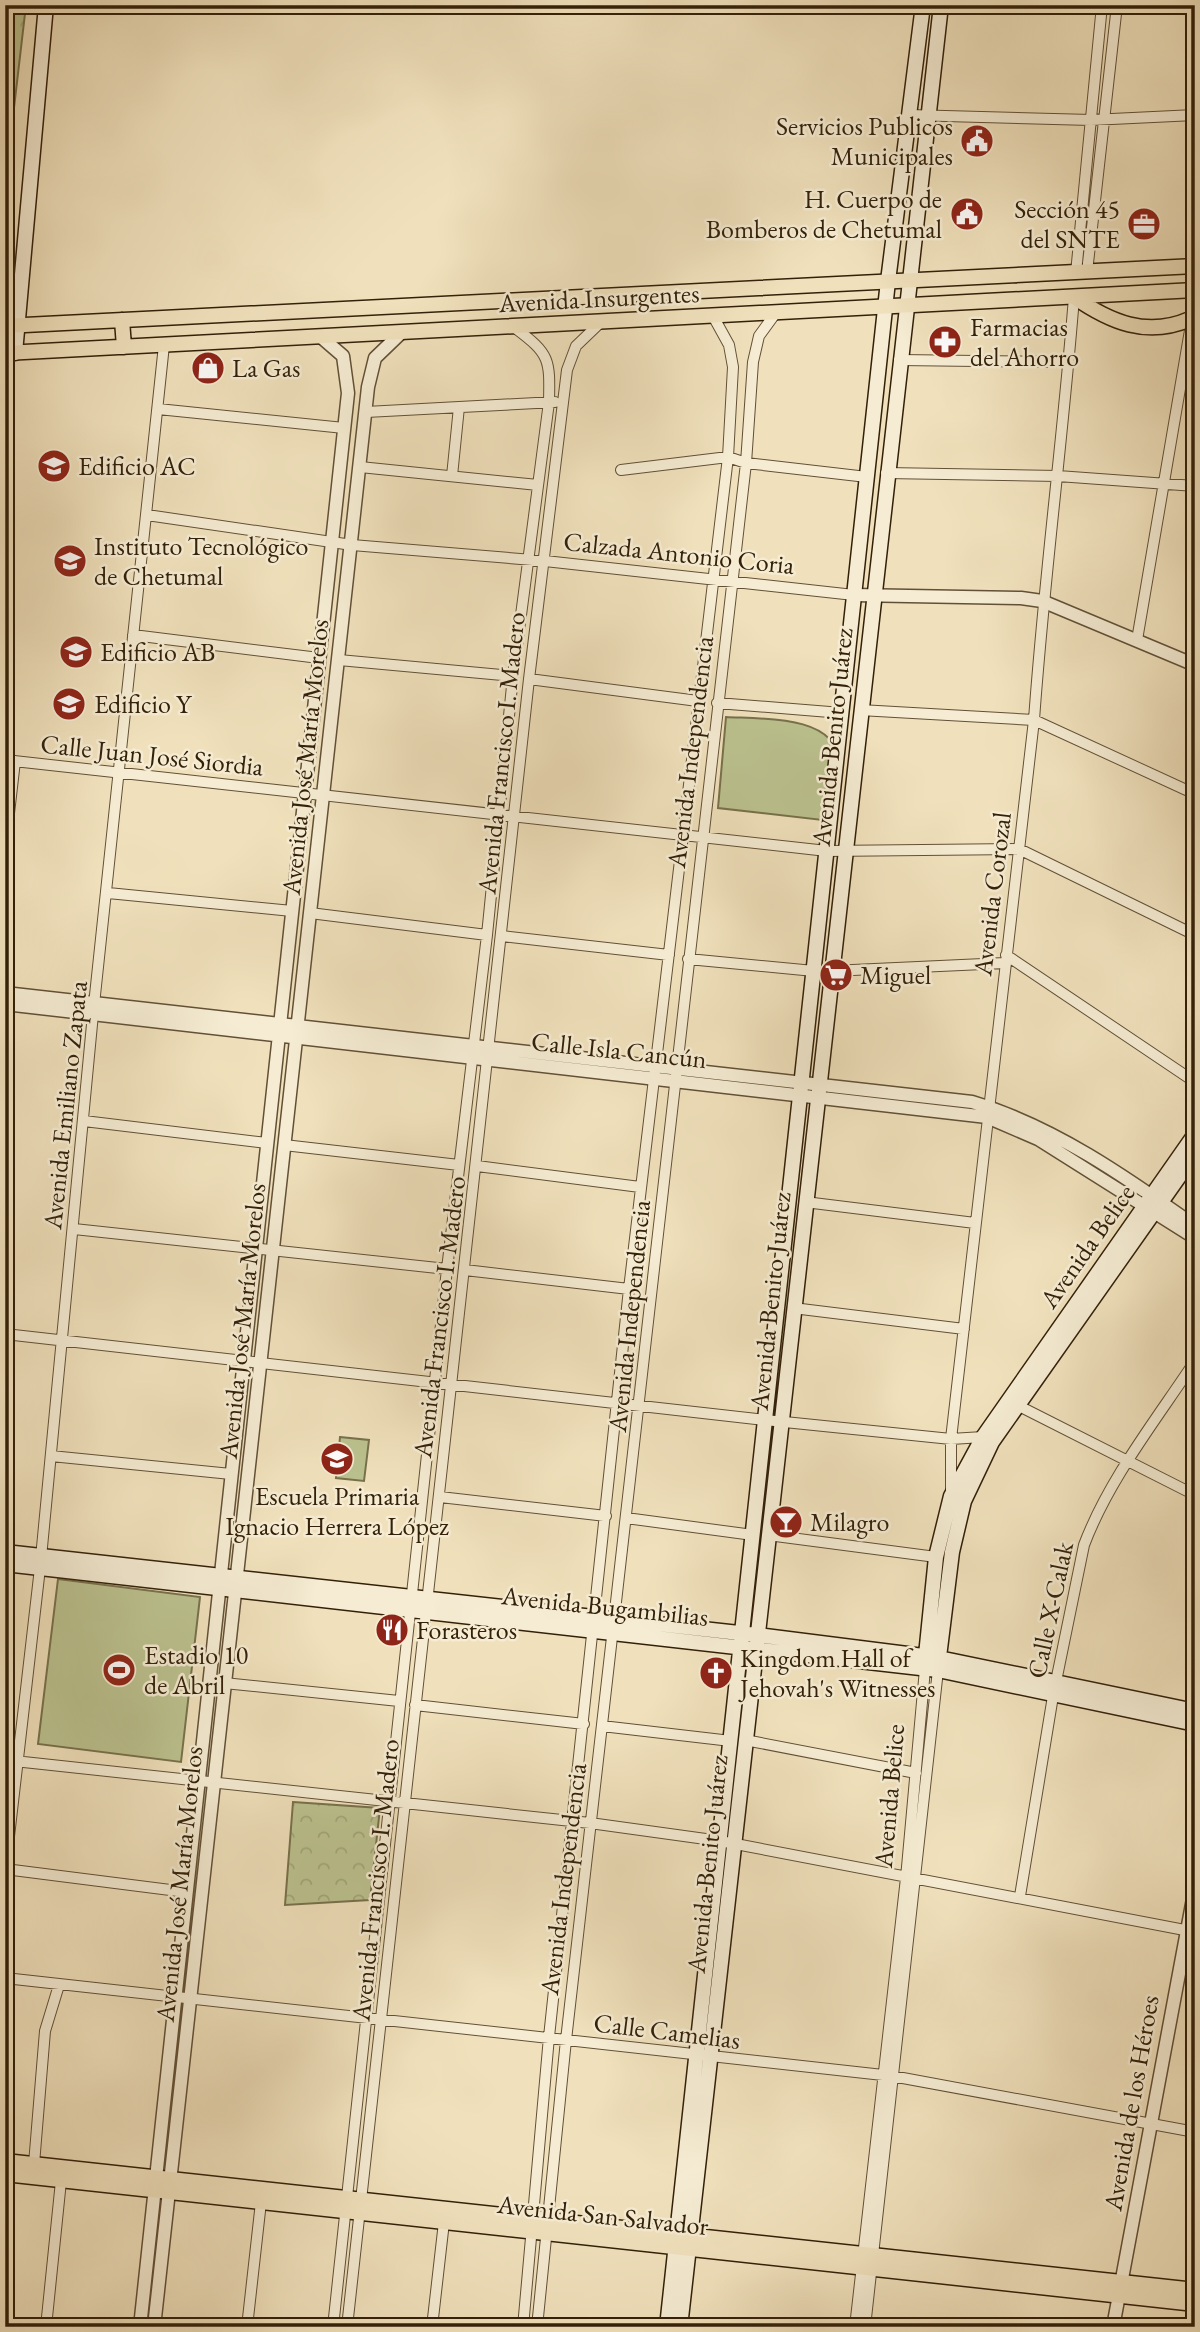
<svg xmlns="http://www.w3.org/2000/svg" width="1200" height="2332" viewBox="0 0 1200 2332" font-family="'EB Garamond',serif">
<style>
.park{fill:url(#park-crowns);stroke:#77714c;stroke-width:2}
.pitch{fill:#bbc28f;stroke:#77714c;stroke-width:2}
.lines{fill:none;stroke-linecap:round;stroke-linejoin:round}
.minor-casing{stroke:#625036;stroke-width:12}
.tertiary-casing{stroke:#625036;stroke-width:15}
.secondary-casing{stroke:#332009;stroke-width:17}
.primary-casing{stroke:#332009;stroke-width:17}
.minor{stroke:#f5ecd3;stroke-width:10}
.tertiary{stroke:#f5ecd3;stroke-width:12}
.secondary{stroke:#f5ecd3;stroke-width:14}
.primary{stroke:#f0e1bc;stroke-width:14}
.labels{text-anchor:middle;stroke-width:5;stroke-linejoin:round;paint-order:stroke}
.poi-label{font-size:26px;fill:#332009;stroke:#f5ecd3;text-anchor:start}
.street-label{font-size:26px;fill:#332009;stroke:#f5ecd3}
</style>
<defs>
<pattern id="park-crowns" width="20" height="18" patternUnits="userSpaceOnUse" patternTransform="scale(1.75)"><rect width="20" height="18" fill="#bbc28f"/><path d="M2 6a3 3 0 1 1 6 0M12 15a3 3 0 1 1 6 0" fill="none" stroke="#a1a67a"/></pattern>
</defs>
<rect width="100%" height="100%" fill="#f0e1bc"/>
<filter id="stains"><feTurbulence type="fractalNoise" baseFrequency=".00286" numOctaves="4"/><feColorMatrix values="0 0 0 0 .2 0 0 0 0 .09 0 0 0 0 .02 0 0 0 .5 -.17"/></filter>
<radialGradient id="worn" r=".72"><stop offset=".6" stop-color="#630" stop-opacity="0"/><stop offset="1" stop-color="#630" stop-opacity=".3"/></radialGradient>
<path class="park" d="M5,5H26L5,185Z
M293,1802L380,1808L370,1900L285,1905Z"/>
<path class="pitch" d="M726,717C758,719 837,714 838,761C839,781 834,802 831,821L718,808Z
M340,1437L369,1440L364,1481L336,1478Z
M58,1579L200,1597L181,1762L38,1744Z"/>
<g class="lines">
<defs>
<path id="minor" d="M909,115L1091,120L1195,115
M1195,229L1191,267L1195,281
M1087,272L1117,5
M1076,273L1102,5
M899,360L1069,362
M158,409L344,428
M366,412L555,402
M360,467L538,485
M621,470L728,457L746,463L867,477
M886,473L1058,476L1195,486
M452,476L459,407
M147,515L352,545L545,561L854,595
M133,635L319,658
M1137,640L1195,301
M339,660L513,676
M529,679L698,701
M717,703L842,713
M860,710L1034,720L1195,794
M5,760L827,851L1019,849L1195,935
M5,848L15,761
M108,893L292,911
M310,913L487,935
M502,936L669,955
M1006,955L1195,1082
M688,959L814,971
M831,971L1005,963
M84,1121L267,1143
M284,1145L459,1165
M477,1166L640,1187
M805,1202L975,1223
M74,1229L447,1269
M465,1270L629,1289
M793,1308L964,1329
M5,1334L765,1420L951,1439L983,1437
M1013,1403L1195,1495
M51,1456L231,1474
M951,1494V1439L1034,720C1044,578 1063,438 1074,297
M440,1497L606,1516
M626,1518L753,1535
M768,1535L936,1557
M224,1683L399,1701
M415,1705L584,1724
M602,1726L731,1741
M745,1740L916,1773
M5,1760L590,1823L720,1841L1195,1932
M5,1869L186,1892
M5,1871L40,1568L93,1014L164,345
M1020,1896L1053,1696L1084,1545C1109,1479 1156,1420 1195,1361
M5,1978L892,2076L1195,2132
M34,2164L45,2031L59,1985
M46,2327L61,2181
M247,2327L261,2202
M333,2327L447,1269L487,935L513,676L549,402C550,359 550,354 515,328
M347,2327L529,679L567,370L576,346L600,323
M432,2327L444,2222
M523,2327L549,2037L629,1289L728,457L733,367L729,345L713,316
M537,2327L566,2040L746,463L753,362L759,336L775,314
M855,2327L906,1878L925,1669
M865,2327L938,1670"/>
<path id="tertiary" d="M854,595L1021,598L1042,601L1195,665
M5,993L972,1102C1053,1126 1126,1177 1195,1226
M5,1004L987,1117L1038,1139L1195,1238
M140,2327L348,393L343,356L321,337
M154,2327L368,387L375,358L402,332
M1113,2327L1195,1888"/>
<path id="secondary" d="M15,353L46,5
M5,1552L757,1635L939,1658L1195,1711
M5,1564L938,1670L1195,1724
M925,1665L936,1557L951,1496L983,1437L1195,1134
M938,1665L952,1552L964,1501L992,1442L1195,1154
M667,2327L888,281L923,5
M680,2327L941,5"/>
<path id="primary" d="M1074,297C1110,322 1147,338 1190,319
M122,320L124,347
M5,326L1195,266
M5,353L1195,290
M5,2161L1195,2290
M5,2174L1195,2304"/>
</defs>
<use href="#minor" class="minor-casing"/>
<use href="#tertiary" class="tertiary-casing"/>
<use href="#secondary" class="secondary-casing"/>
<use href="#primary" class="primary-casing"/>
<use href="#minor" class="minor"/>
<use href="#tertiary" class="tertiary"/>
<use href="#secondary" class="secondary"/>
<use href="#primary" class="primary"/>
</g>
<defs>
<symbol id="civic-disc" viewBox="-11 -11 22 22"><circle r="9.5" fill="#8f2418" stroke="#f5ecd3"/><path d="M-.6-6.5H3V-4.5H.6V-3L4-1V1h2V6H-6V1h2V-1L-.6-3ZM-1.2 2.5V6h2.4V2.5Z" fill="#fff"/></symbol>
<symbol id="office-disc" viewBox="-11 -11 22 22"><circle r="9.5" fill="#8f2418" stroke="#f5ecd3"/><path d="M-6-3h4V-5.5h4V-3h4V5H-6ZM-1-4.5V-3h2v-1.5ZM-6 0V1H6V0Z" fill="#fff"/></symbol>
<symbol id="pharmacy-disc" viewBox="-11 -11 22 22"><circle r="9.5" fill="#8f2418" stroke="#f5ecd3"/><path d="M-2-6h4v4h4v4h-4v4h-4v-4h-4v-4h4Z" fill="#fff"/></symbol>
<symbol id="shop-disc" viewBox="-11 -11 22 22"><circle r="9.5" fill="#8f2418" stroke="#f5ecd3"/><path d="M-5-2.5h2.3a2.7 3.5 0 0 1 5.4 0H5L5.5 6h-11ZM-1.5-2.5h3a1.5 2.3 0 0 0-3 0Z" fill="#fff"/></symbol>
<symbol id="university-disc" viewBox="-11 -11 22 22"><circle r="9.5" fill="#8f2418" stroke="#f5ecd3"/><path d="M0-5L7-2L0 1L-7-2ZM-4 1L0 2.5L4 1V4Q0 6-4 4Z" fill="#fff"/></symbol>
<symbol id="supermarket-disc" viewBox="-11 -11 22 22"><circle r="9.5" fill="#8f2418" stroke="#f5ecd3"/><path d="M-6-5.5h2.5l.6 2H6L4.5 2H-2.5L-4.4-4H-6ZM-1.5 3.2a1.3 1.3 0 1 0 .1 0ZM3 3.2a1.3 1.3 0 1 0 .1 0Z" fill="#fff"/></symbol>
<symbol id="school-disc" viewBox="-11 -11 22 22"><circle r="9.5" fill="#8f2418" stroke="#f5ecd3"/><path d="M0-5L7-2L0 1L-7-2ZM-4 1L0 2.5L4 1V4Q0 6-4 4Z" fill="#fff"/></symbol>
<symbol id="bar-disc" viewBox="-11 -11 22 22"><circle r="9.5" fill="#8f2418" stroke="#f5ecd3"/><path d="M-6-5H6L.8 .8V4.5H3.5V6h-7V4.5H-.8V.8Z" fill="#fff"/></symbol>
<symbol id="restaurant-disc" viewBox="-11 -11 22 22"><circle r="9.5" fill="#8f2418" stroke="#f5ecd3"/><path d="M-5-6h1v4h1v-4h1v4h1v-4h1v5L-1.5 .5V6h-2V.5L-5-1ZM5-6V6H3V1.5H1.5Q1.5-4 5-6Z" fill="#fff"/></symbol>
<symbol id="stadium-disc" viewBox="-11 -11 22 22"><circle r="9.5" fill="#8f2418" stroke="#f5ecd3"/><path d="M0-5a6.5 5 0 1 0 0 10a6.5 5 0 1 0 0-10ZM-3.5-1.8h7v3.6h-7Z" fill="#fff"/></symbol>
<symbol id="church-disc" viewBox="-11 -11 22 22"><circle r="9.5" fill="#8f2418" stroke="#f5ecd3"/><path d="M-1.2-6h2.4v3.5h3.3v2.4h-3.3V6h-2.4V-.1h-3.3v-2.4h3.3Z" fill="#fff"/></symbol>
</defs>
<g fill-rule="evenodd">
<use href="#civic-disc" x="958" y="122" width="38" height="38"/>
<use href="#civic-disc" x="948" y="195" width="38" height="38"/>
<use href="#office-disc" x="1125" y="205" width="38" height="38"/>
<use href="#pharmacy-disc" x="926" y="323" width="38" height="38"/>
<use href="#shop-disc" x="189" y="349" width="38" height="38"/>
<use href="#university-disc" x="35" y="447" width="38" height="38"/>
<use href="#university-disc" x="51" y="542" width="38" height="38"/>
<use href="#university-disc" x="57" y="633" width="38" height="38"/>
<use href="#university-disc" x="50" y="685" width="38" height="38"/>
<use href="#supermarket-disc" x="817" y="956" width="38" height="38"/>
<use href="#school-disc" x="318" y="1440" width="38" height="38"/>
<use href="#bar-disc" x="767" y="1503" width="38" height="38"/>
<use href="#restaurant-disc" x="373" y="1611" width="38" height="38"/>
<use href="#stadium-disc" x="100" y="1651" width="38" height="38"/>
<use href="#church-disc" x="697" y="1654" width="38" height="38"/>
</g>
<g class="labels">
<g class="poi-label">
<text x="953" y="135" text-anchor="end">Servicios Publicos<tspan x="953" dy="30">Municipales</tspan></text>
<text x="942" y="208" text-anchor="end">H. Cuerpo de<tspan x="942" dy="30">Bomberos de Chetumal</tspan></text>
<text x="1120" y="218" text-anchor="end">Sección 45<tspan x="1120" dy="30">del SNTE</tspan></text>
<text x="970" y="336">Farmacias<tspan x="970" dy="30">del Ahorro</tspan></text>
<text x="232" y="377">La Gas</text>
<text x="78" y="475">Edificio AC</text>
<text x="94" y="555">Instituto Tecnológico<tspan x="94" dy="30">de Chetumal</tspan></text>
<text x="100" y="661">Edificio AB</text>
<text x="94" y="713">Edificio Y</text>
<text x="860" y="984">Miguel</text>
<text x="337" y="1505" text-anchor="middle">Escuela Primaria<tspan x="337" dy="30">Ignacio Herrera López</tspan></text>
<text x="810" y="1531">Milagro</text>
<text x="416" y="1639">Forasteros</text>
<text x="144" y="1664">Estadio 10<tspan x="144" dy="30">de Abril</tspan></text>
<text x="740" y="1667">Kingdom Hall of<tspan x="740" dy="30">Jehovah's Witnesses</tspan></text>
</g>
<g class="street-label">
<text transform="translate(599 298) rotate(-3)" y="9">Avenida Insurgentes</text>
<text transform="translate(679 553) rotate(6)" y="9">Calzada Antonio Coria</text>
<text transform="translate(832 737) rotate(-84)" y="9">Avenida Benito Juárez</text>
<text transform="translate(690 752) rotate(-83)" y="9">Avenida Independencia</text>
<text transform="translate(501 753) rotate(-84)" y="9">Avenida Francisco I. Madero</text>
<text transform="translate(152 755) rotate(6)" y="9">Calle Juan José Siordia</text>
<text transform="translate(305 757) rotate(-84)" y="9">Avenida José María Morelos</text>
<text transform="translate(992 894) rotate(-83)" y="9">Avenida Corozal</text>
<text transform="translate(619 1050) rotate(6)" y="9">Calle Isla Cancún</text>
<text transform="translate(65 1105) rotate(-84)" y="9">Avenida Emiliano Zapata</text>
<text transform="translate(1087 1246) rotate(-55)" y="9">Avenida Belice</text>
<text transform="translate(770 1301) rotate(-84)" y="9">Avenida Benito Juárez</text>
<text transform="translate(629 1316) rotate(-84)" y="9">Avenida Independencia</text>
<text transform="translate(439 1317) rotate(-83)" y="9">Avenida Francisco I. Madero</text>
<text transform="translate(242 1321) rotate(-84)" y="9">Avenida José María Morelos</text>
<text transform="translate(605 1606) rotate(6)" y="9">Avenida Bugambilias</text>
<text transform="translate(1050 1610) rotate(-78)" y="9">Calle X-Calak</text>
<text transform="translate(889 1796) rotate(-85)" y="9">Avenida Belice</text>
<text transform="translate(707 1864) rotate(-84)" y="9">Avenida Benito Juárez</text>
<text transform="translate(563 1879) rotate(-83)" y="9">Avenida Independencia</text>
<text transform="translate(375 1880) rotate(-84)" y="9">Avenida Francisco I. Madero</text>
<text transform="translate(179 1884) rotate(-84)" y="9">Avenida José María Morelos</text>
<text transform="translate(667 2031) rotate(7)" y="9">Calle Camelias</text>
<text transform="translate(1131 2103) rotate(-80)" y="9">Avenida de los Héroes</text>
<text transform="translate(603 2215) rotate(6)" y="9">Avenida San Salvador</text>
</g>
</g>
<rect width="1200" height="2332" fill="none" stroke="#f0e1bc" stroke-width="28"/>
<rect x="7" y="7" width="1186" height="2318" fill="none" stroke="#332009" stroke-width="3.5"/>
<rect x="14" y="14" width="1172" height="2304" fill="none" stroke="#332009" stroke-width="2"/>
<rect width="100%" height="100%" filter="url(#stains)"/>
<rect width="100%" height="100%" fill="url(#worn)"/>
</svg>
